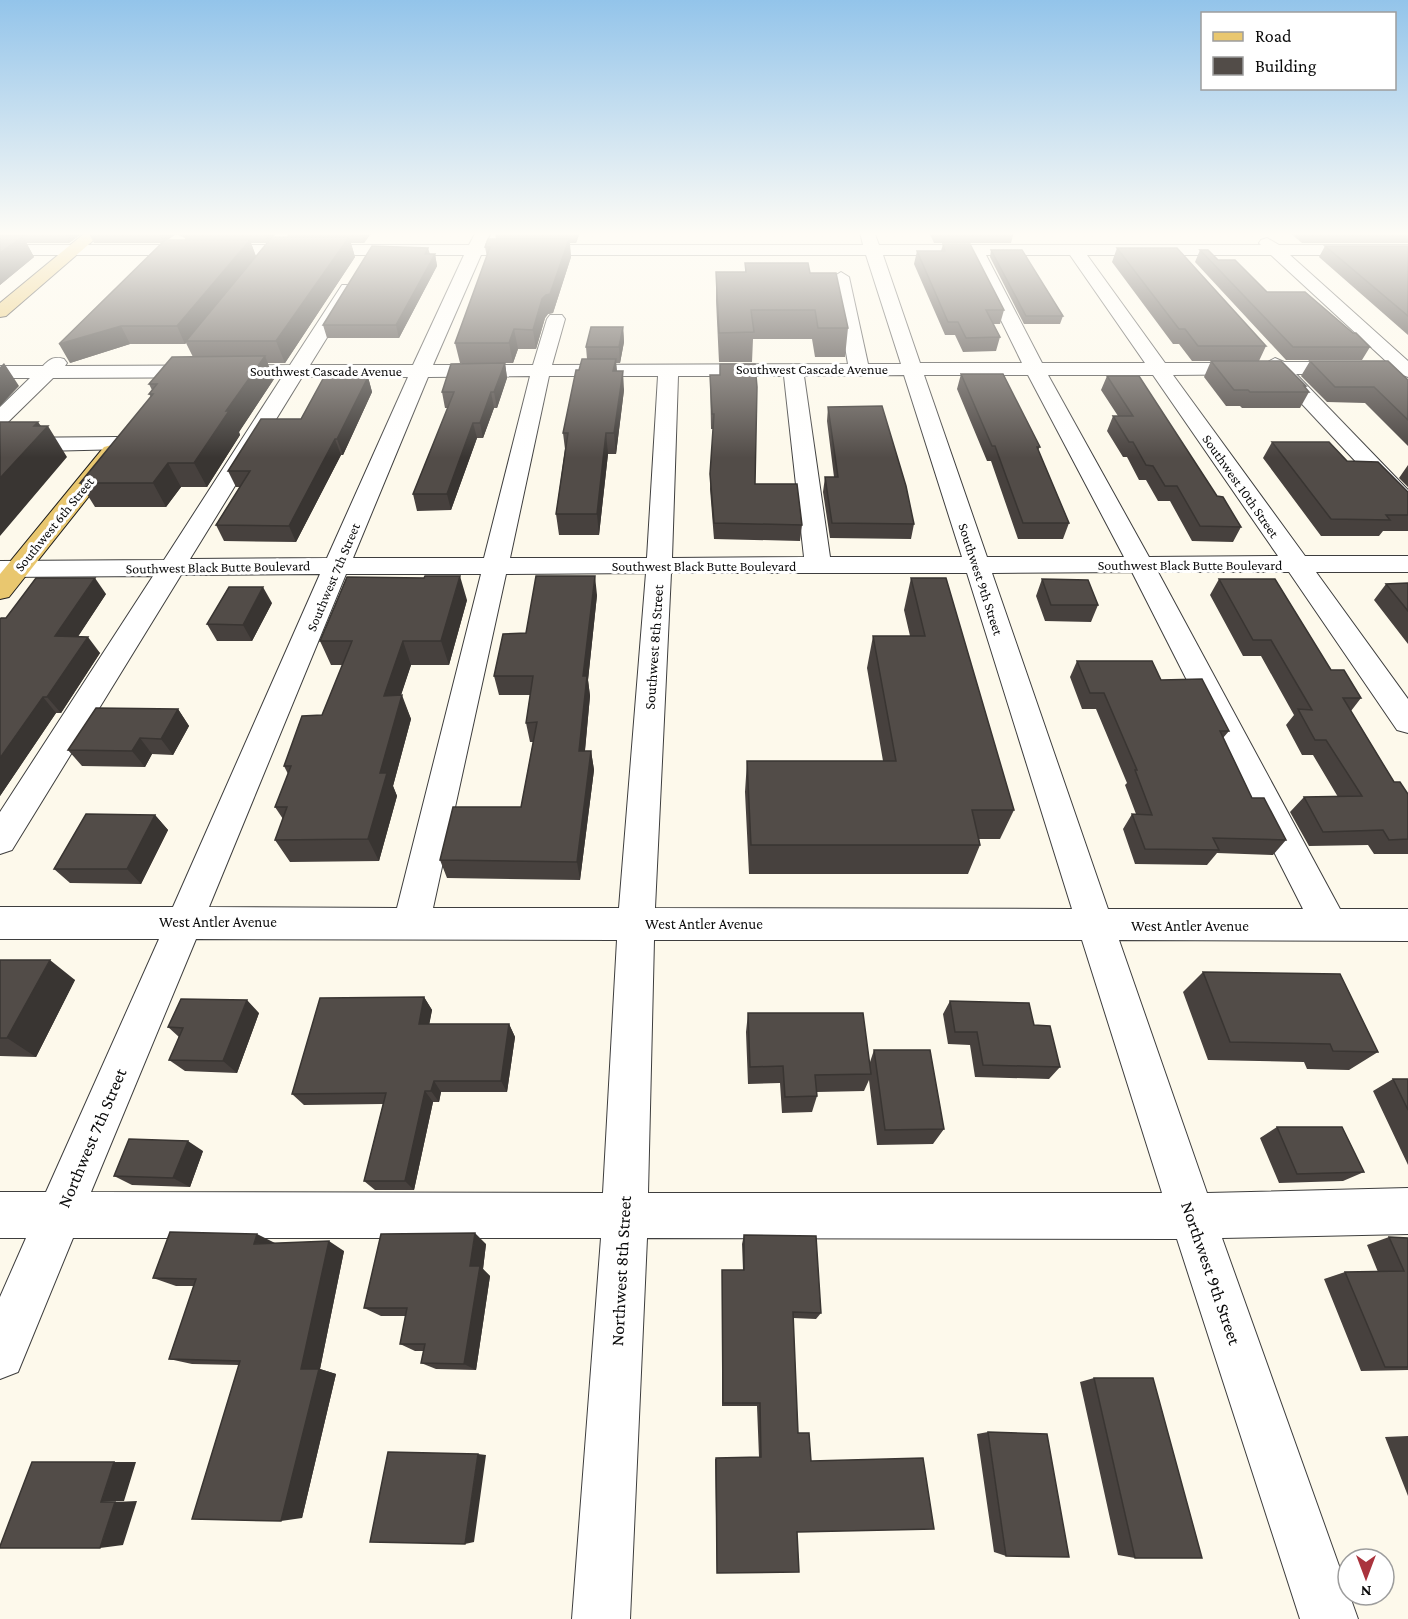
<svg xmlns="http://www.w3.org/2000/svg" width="1408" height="1619" viewBox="0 0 1408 1619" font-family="'Crimson Pro',serif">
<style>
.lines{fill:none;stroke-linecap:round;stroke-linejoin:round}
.minor-casing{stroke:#3e3e3e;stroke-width:2}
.major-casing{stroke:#1c1c1c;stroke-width:2}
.minor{fill:#fff;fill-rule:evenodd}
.major{fill:#e9c76f;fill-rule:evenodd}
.wall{fill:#47413e;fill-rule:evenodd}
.shaded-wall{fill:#393532}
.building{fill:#524c48;stroke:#393532;stroke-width:1.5}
.labels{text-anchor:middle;stroke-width:6;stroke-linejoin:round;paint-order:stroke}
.far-street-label{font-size:14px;fill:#0b0b0b;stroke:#fff}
.street-label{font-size:15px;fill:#0b0b0b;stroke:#fff}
.near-street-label{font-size:18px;fill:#0b0b0b;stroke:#fff}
</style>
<rect width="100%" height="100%" fill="#fdf9eb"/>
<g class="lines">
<defs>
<path id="minor" d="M476,232H488L490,234L485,245H863L860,232H874L879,245H1261L1259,243L1261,240L1267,238L1279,245H1408V255H1290L1408,361V377L1400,374H1296L1408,490V511L1400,509L1274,374L1173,375L1305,556H1408V572H1316L1408,699V733L1397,730L1289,572H1158L1340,909H1408V941L1119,940L1207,1193L1408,1188V1234L1222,1238L1358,1619H1300L1177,1239L647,1238L630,1619H572L601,1238H73L18,1372L0,1379V1297L26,1238H0V1192H46L159,939H0V907H173L320,574L181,575L12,850L0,854V812L153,576L0,577V561L164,560L282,377L53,378L7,423L0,425V407L30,378H0V366H43C50,359 54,356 64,359L67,363L65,366L290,365L342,285H354L357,289L310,365H413L464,255H0V245H469ZM481,255H866L901,364H868L849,277L841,272L833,277L848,364L552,365L565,319L562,315H550L547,319L533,365H433ZM883,255H969L1022,363H920ZM986,255H1070L1145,363H1042ZM1087,255H1271L1387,362H1284L1275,358L1266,363H1165ZM904,375L962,557H830L804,376ZM924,375H1028L1124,557H987ZM1048,375H1153L1278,556L1149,557ZM530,376L484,558H353L428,377ZM549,376H658L647,558H510ZM678,376H784L804,557L672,558ZM302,377H408L327,558L190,559ZM1132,572L1303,909H1108L992,573ZM646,573L619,908H433L506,574ZM671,573H967L1072,909L655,908ZM346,574H481L397,908L209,907ZM196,939L617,940L603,1193L91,1192ZM654,940H1082L1162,1193H648Z
M118,437L126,439L129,444L126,449L0,452V438Z"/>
<path id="major" d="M86,232H103L6,316L0,317V303Z
M112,445L120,447L123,452L120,457L9,597L0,599V574L104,447Z"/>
</defs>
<use href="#minor" class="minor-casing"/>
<use href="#major" class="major-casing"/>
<use href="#minor" class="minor"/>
<use href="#major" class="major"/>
</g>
<path class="wall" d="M0,232H84L69,243H26L34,257L0,285Z
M88,232H278L273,237H288L287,232H372L364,243H351L355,257L285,363H267L274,379L239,432L240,435L207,487H181L166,507H95L80,483L151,397L149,394L152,390L149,384L193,357L186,343L185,344H130L70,363L163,243H94ZM176,234L185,238V240H167ZM251,243H267L256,256Z
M495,232H580L576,243H570L571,257L553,313L548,314L545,318L536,349H518L513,363H460L455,343L487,257L485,247L496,239Z
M929,232H1014L1011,243H934Z
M1289,232H1408V243H1302Z
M943,244L1004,310L1000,324H993L1000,337L996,351L963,352L955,335H945L914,264L917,251H941Z
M1325,246H1408V335L1319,257Z
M428,248L430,254H435L437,266L399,338H327L323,325Z
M1117,248L1266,346L1259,361H1192L1179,344H1173L1112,262Z
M991,250L1063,316L1060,324H1024L990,257Z
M1200,250L1267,292L1353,333L1370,347L1362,360H1286L1195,262Z
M745,263L810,273L848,328L845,357H815L812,339H753L752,362H719L716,301V272H745Z
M623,327L624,342L620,363H616L617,371L624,390L616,454H608L599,535H559L556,514L565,449L563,433L579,370L587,359L586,347Z
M1211,361L1306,386L1305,388L1309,392L1300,408H1242L1240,406H1226L1204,377Z
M1310,361L1408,380V446L1365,403L1327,402L1301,376Z
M505,363L507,378L497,408H494L483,438H477L451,510L417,511L413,494L448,408H445L442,392Z
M720,364L755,484L802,525L800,541L714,539L710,489L713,429H711L710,375H720Z
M961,374L1040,447L1038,450L1069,523L1063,539H1018L991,461H987L957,389Z
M1107,376L1217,496L1241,527L1233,542L1192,541L1170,501H1158L1146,480H1139L1127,457H1123L1107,431L1113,416H1118L1101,390Z
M368,377L372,392L343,455H341L296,542L224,541L216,525L240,487H236L228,471Z
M828,407L914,524L911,539L830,538L823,492L825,477H834L827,421Z
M1272,442L1347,461L1408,492V531H1383L1379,536H1321L1263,458Z
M1408,465V487L1399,478Z
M911,578L1014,810L1000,839H979L980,845L968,874H749L745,792L747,761H883L867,668L873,636H910L904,610Z
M1042,579L1098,605L1091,622L1045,621L1036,596Z
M1219,579L1331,670L1361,698L1351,711L1394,782L1408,794V854H1374L1368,845L1309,846L1290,812L1304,797H1338L1313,755H1302L1286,725L1294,715L1261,656H1243L1210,595Z
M1408,583V644L1374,600L1386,584Z
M106,594L78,636L100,653L61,713H56L0,796L6,618Z
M597,595L588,680L590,696L585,751H591L594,770L580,880L447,878L440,860L521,807L533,742H530L526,723L530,695H499L494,676L526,633Z
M467,600L449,665H411L401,695L411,719L393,786L397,796L379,861L290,862L275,840L283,819L275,807L288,774L284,766L322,715L343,665H331L320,641Z
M272,603L252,641H217L207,624Z
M1077,661L1161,680L1229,731L1223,738L1252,798L1286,840L1273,855L1217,853L1207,865L1135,864L1123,829L1132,814H1136L1125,785L1127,783L1096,709H1082L1070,677Z
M178,709L189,726L173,755L152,754L145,767L82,766L68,750Z
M155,815L168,830L141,884L70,883L54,869Z
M0,960L75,980L36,1057L0,1056Z
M1203,972L1378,1052L1349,1070L1307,1069L1304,1062L1208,1060L1183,992Z
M424,997L432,1010L429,1024H509L515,1037L507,1092H441L439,1102H433L414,1190H375L364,1181L383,1104L304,1105L292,1094Z
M950,1001L1034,1025L1060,1067L1049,1079L975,1077L970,1045L948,1044L943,1014Z
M259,1013L237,1073L185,1071L169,1060L179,1037L168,1027Z
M748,1013L870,1062L874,1050L944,1129L933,1144L877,1145L869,1080L864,1091L817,1092V1096L812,1112L782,1113L780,1083L748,1084L746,1032Z
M1393,1079H1408V1165L1373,1091Z
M1277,1127L1364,1172L1343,1181L1279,1183L1260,1138Z
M203,1151L190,1187L132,1185L114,1176Z
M744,1235L821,1313L816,1319L793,1318L797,1532L717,1573L715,1459L759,1457L757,1406H722V1270H743L742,1244Z
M1389,1237L1408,1238V1370L1361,1371L1324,1279L1345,1272H1378L1367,1245Z
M274,1243L344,1251L320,1369L336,1374L302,1518L238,1365L192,1364L169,1359L194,1286H176L153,1278Z
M486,1244L483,1269L490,1276L476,1370L436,1369L421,1363L424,1351H415L400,1344L406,1316H381L364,1308Z
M1094,1378L1135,1558L1118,1555L1080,1382Z
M988,1432L1006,1556L994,1552L977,1434Z
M1408,1436V1496L1385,1437Z"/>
<path class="shaded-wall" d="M64,232H84L69,243Z
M158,232H175L176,234L163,243Z
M264,232H278L268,243Z
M361,232H372L364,243Z
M575,232H580L576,243Z
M23,236L34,257L0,285V253Z
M349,237L355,257L285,363L276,341Z
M569,239L571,257L553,313L548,314L545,318L536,349L533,330L542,299Z
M250,240L256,257L186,341V343L185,344L177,326Z
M435,254L437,266L399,338L396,325Z
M121,326L130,344L70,363L59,344Z
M623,327L624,342L620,363L619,347Z
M514,329L518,349L513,363L509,343Z
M265,356L274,379L239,432L240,435L207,487L194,463L226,411Z
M616,359L617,378L613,371Z
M4,363L19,386L0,406V367Z
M505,363L507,378L497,408L494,392Z
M623,371L624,390L616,454L614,433Z
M368,377L372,392L343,455L337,439Z
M491,392L494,408L483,438L480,423Z
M38,422L44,430L48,426L67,457L0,536V478L34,426Z
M473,423L477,438L451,510L447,494Z
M606,433L608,454L599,535L597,514Z
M335,439L341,455L296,542L289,526Z
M168,463L181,487L166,507L153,483Z
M460,576L467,600L449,665L441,641Z
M595,576L597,595L588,680L590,696L583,770L579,751L583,676Z
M95,578L106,594L68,652L55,636Z
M263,587L272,603L252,641L243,625Z
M88,637L100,653L61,713L47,697Z
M403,641L411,665L393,719L384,696Z
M402,695L411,719L393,786L397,796L379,861L368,839L380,773Z
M43,697L56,713L0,796V758Z
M178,709L189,726L173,755L161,739Z
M140,738L152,754L145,767L132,751Z
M591,751L594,770L580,880L577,862Z
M155,815L168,830L141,884L127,869Z
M50,960L75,980L36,1057L7,1038Z
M424,997L432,1010L427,1037L419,1024Z
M247,1000L259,1013L237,1073L223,1061Z
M509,1024L515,1037L507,1092L501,1081Z
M434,1081L441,1092L439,1102L431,1091Z
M425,1091L433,1102L414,1190L405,1181Z
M188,1141L203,1151L190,1187L173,1178Z
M475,1233L486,1244L483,1269L490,1276L476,1370L464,1364L470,1266Z
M257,1234L275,1243L254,1244Z
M329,1241L344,1251L320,1369L336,1374L302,1518L281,1521L301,1369Z
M478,1454L486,1455L474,1542L465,1544Z
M114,1462H136L124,1501L101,1502Z
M137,1501L123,1545L100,1548L115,1502Z"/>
<path class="building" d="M0,236H23L0,253Z
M272,237H349L276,341H186Z
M488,239H569L550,294L546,295L542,299L533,330L514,329L509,343H455L490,247H485Z
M165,240H250L177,326H121L59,344Z
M943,244H970L1004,310H986L1000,337L966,338L958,322H948L917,251H945Z
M372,246L428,248L425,254H435L396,325H323Z
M1325,246H1408V316Z
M1117,248H1177L1266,346H1198L1185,329H1179Z
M991,250H1022L1063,316H1026Z
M1200,250H1208L1218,260H1235L1267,292H1305L1353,333H1356L1370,347H1293Z
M745,263H808L810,273H836L848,328H818L815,310H751L754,332L719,333L716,272H746Z
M591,327H623L619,347H586Z
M265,356L226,411H229L194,463H168L153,483H80L153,394H149L157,384H149L172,357Z
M582,359H616L613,371H623L614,433H606L597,514H556L568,433H563L576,370H579Z
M1211,361H1281L1306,386H1304L1309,392H1250L1248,390H1234Z
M1310,361H1388L1408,380V420L1374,387H1335Z
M505,363L494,392H491L480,423H473L447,494H413L454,392H442L451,364Z
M720,364H755L757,387L755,484H797L802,525L714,523L710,474L714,414H712L710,375H720Z
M961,374H1003L1040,447H1037L1069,523H1023L995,446H992Z
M1107,376H1139L1217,496L1223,497L1241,527L1200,526L1177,486H1165L1153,466L1146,465L1133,442H1129L1113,416H1133Z
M324,377H368L337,439H335L289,526L216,525L250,471H228L261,419H301Z
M882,406L906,486L914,524L832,523L825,477H838L828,407Z
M0,422H38L34,426H48L0,478Z
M1272,442H1329L1347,461L1378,462L1408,492V515H1386L1390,520L1331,519Z
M425,576H460L441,641H403L384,696L402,695L380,773H387L368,839L275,840L287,807H275L291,766H284L302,716L322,715L352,641H320L347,577L424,578Z
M536,576H595L583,676H587L579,751H591L577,862L440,860L453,807H521L537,722L526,723L533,676H494L503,634L526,633Z
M36,578H95L55,636L88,637L47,697H43L0,758V619L1,618H6Z
M911,578H946L1014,810H972L980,845H751L747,761H896L873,636H925Z
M1042,579L1088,580L1098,605H1051Z
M1219,579H1275L1331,670H1344L1361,698H1343L1394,782H1400L1408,794V839L1389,840L1383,830L1323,832L1304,797L1362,796L1326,740H1315L1298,709L1312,710L1271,640H1253Z
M1408,583V611L1386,584Z
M229,587H263L243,625L207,624Z
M1077,661H1152L1161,680L1202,679L1229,731H1220L1252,798H1264L1286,840L1213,838L1219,850L1145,849L1132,814L1152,815L1135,770H1137L1104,693H1090Z
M96,708L178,709L161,739L140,738L132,751L68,750Z
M86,814L155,815L127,869H54Z
M0,960H50L7,1038H0Z
M1203,972L1340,974L1378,1052L1333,1051L1330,1044L1230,1042Z
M424,997L419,1024H509L501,1081H434L431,1091H425L405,1181H364L386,1093L292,1094L320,998Z
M181,999L247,1000L223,1061L169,1060L183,1028L168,1027Z
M950,1001L1029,1003L1034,1025L1050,1026L1060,1067L983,1065L977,1032H955Z
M748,1013H863L871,1074L815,1075L817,1096L785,1097L783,1066L750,1067Z
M874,1050H930L944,1129L885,1130Z
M1393,1079H1408V1110Z
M1277,1127H1342L1364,1172L1297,1174Z
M129,1139L188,1141L173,1178L114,1176Z
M170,1232L257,1234L254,1244L329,1241L301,1369H319L281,1521L192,1519L240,1361L169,1359L196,1279L153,1278Z
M475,1233L470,1266H480L464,1364L421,1363L425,1344H400L407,1308H364L381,1234Z
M744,1235L816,1236L821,1313L793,1312L798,1433H809L811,1461L923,1458L934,1529L797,1532L799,1572L717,1573L716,1458L761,1457L760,1403H723L722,1270H744Z
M1389,1237L1408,1238V1367H1385L1345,1272L1404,1271Z
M1094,1378H1153L1202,1558H1135Z
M988,1432L1047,1434L1069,1557L1006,1556Z
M388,1452L478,1454L465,1544L370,1542Z
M32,1462H114L101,1502H115L100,1548H0V1546Z"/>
<linearGradient id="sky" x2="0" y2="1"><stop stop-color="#93c4ea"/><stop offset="0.51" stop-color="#fefcf6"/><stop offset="1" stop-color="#fefcf6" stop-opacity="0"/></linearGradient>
<rect width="1408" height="458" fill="url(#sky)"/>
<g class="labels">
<g class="far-street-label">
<text x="812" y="374">Southwest Cascade Avenue</text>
<text x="326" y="376">Southwest Cascade Avenue</text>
<text transform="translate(1241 486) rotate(55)" y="5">Southwest 10th Street</text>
<text transform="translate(54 524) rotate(-51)" y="5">Southwest 6th Street</text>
<text x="1190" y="570">Southwest Black Butte Boulevard</text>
<text x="704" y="571">Southwest Black Butte Boulevard</text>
<text transform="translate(218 567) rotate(-1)" y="5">Southwest Black Butte Boulevard</text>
<text transform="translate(333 577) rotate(-67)" y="5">Southwest 7th Street</text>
<text transform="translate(981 579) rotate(72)" y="5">Southwest 9th Street</text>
</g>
<g class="street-label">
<text transform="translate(654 647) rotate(-86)" y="5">Southwest 8th Street</text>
<text x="218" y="927">West Antler Avenue</text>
<text x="704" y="929">West Antler Avenue</text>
<text x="1190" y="931">West Antler Avenue</text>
</g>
<g class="near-street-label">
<text transform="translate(92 1138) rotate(-67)" y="6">Northwest 7th Street</text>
<text transform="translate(621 1271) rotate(-87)" y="6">Northwest 8th Street</text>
<text transform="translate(1211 1273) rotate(71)" y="6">Northwest 9th Street</text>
</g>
</g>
<rect x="1201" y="12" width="195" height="78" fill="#ffffff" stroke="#9d9d9d" stroke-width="1.5"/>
<rect x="1213" y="32" width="30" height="9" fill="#e9c76f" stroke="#9d9d9d" stroke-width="1.5"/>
<text x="1255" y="42" font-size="18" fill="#0b0b0b">Road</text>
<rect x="1213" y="57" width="30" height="18" fill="#524c48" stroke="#9d9d9d" stroke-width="1.5"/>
<text x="1255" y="72" font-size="18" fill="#0b0b0b">Building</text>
<g transform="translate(1366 1577) rotate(180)"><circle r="28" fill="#ffffff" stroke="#9d9d9d" stroke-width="1.5"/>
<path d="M0-4.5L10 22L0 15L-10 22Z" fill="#aa333d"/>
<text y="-9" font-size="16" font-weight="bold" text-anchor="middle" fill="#0b0b0b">N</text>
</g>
</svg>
